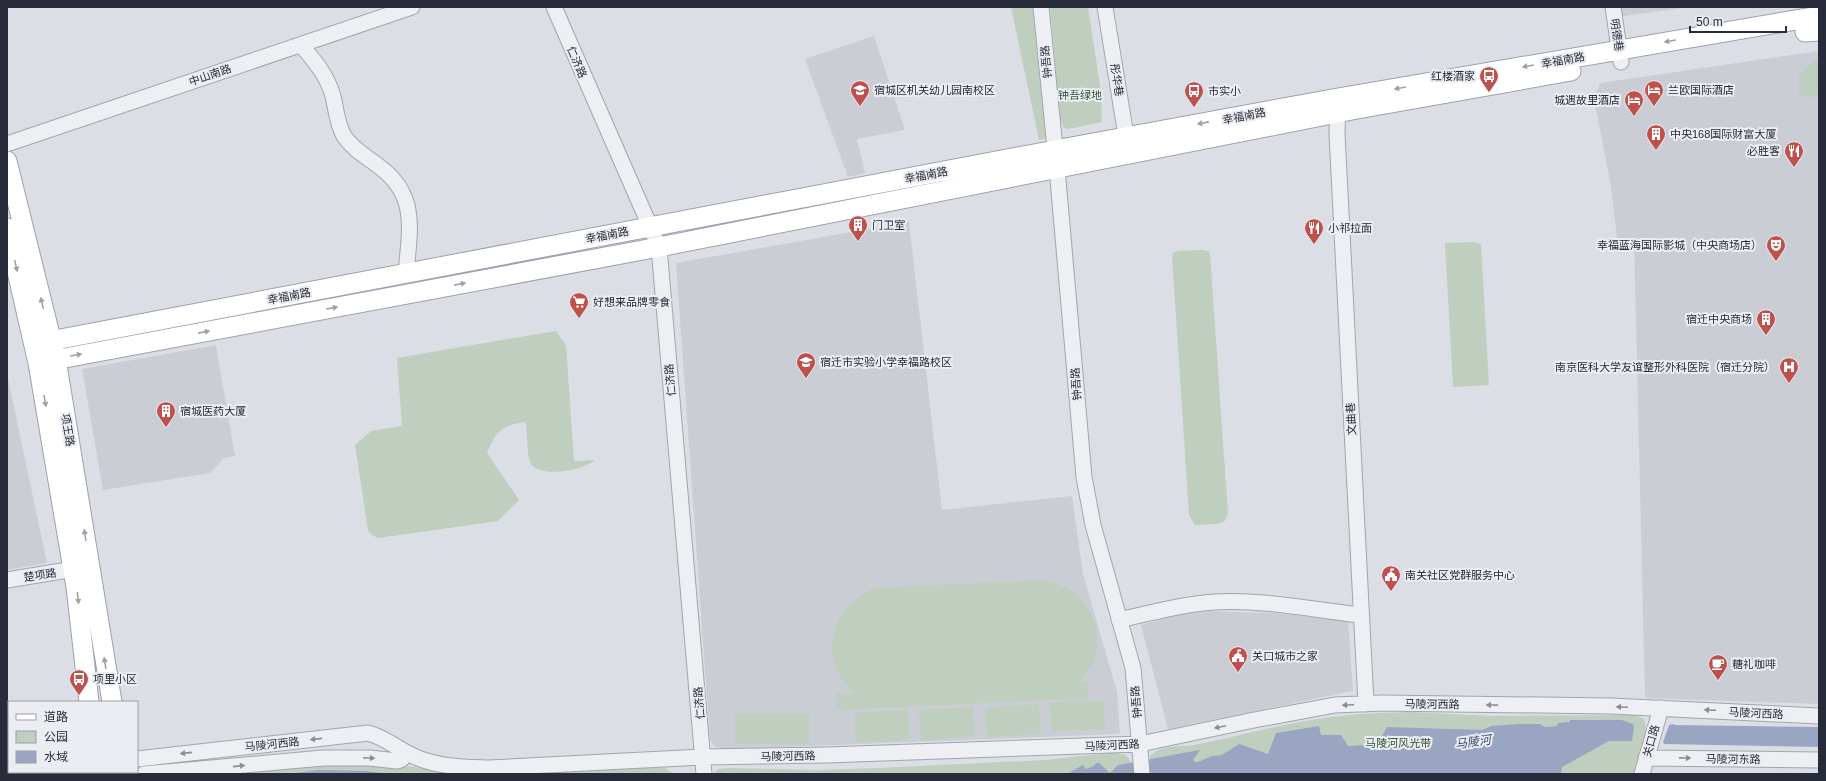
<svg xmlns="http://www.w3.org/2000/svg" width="1826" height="781" viewBox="0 0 1826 781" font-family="Arial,'Noto Sans SC',sans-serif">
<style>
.built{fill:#cbcdd5}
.green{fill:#bfcebe}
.water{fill:#9aa6c1}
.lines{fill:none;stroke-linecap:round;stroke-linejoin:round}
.minor-casing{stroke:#a2a5ae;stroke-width:17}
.major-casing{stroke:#9da1af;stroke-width:21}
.minor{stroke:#eeeff3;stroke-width:15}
.major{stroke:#fff;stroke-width:19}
.oneway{fill:#9ea0a6}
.oneway2{fill:#8b8d96}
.labels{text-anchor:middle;stroke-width:4;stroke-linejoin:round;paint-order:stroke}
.street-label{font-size:11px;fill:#282b39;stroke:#ebedf3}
.poi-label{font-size:11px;fill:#282b39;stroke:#ebedf3;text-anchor:start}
.park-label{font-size:11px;fill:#365336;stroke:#ebedf3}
.water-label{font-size:12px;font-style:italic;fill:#364369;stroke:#ebedf3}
</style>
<rect width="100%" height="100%" fill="#dcdee5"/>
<path class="built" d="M1616,7H1690L1617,17Z
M874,36L905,130L857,139L865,173L848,177L805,59Z
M1819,51V704L1645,698L1634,238H1617L1611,186L1594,99L1600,83Z
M909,222L942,510L1072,496L1083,574L1117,692L1120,734L727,749L715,747L710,740L676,263Z
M216,345L235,456L224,458L210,473L103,490L82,369Z
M7,374L47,563L7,570Z
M1190,611L1276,613L1348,621L1353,691L1168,729L1141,625Z"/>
<path class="green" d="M1011,7H1037L1050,137L1039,140Z
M1050,7H1088L1101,92L1102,122L1068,129L1064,128L1060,118Z
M1817,59L1819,60V93L1809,98L1799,94V74Z
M1473,242L1481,244L1489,385L1453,387L1445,243Z
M1203,250L1208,251L1210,254L1228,514L1224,522L1217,524L1195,525L1189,515L1172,257L1173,253L1178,251Z
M556,331L566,345L574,461L595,460C584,471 537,479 530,462C527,454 527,431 526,422C502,425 496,431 487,453L519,500L498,521L378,538L372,535L368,530L355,445L371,431L402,426L397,358Z
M1044,580C1051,582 1059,584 1065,587C1090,599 1104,634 1094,659C1091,668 1084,675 1079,683L1087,682L1088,698L837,710L836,694L853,693C849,687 843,682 840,676C821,638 839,604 875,588Z
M1104,701L1105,729L1051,731L1050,702Z
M1039,704L1041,734L987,737L985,708Z
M973,707L975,737L921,740L919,710Z
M908,710L910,740L856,743L854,713Z
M1409,712L1491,716L1636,715L1644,719L1647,731L1635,774H1149L1150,756C1163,743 1183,748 1199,744C1239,736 1278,725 1318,719C1348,714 1378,713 1409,712Z
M735,713H809V744H735Z
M1110,753C1128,753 1131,756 1132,774H713L718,769L729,768L819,770L877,768L1045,760Z
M366,762L442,770L658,767L665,768L674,774H184Z"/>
<path class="water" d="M1570,720H1622L1633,724L1634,728L1632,741H1609L1562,767L1561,774H1067L1083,765L1086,769L1094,766L1096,763H1099L1110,773L1118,765L1200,750L1193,760L1195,762H1198L1212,756L1222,755L1239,744L1268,754L1276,733L1319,726L1321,735H1341L1348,746L1365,745L1368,739L1381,738L1387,727L1482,730L1491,726L1521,724H1540L1545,727L1557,726L1558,723L1570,722Z
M1673,724L1675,725L1819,727V747L1664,744L1663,742L1669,725Z
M318,770L366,771L391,774H289Z"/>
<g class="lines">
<defs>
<path id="minor" d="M554,7L659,247L704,774
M1041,7L1057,168L1084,477L1093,525L1133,668L1142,774
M1105,7L1128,148
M1613,7L1621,62
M301,45C314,60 327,75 333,96C336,109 337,124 344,136C353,150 369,158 381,168C419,197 409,232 406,274
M1338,104L1337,134L1366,704
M7,144L412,7
M7,580L74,569
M1119,620C1150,613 1183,604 1215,602C1262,599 1314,610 1361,615
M1646,758L1819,760
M137,759L368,733C387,738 400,751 418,758C440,767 465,767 489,768L702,757L827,755L1140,744L1254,720L1335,705L1382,703L1611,706L1819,716
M144,774L323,758H370L397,761L402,759L403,751
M1642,774L1661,708"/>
<path id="major" d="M1805,32L1819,31
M7,161L56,359L112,702
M7,228L38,363L76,587L89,702
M34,344L1055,150L1338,98L1819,16
M38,363L659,247L1357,109L1571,71
M97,772V774
M122,772V774"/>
</defs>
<use href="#minor" class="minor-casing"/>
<use href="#major" class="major-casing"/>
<use href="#minor" class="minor"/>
<use href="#major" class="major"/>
</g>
<defs><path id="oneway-solid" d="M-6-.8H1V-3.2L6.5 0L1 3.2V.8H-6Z"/></defs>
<g class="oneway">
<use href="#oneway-solid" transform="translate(1670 41) rotate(170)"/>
<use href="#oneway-solid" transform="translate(1528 66) rotate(170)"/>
<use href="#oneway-solid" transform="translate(1400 88) rotate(170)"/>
<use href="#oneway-solid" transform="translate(1203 123) rotate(169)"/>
<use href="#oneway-solid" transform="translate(16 266) rotate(77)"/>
<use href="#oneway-solid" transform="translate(460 284) rotate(-11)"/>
<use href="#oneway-solid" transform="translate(42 303) rotate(-104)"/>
<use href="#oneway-solid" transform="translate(332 308) rotate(-10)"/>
<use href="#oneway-solid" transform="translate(204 332) rotate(-11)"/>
<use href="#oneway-solid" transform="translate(76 355) rotate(-10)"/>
<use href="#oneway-solid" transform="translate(45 401) rotate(80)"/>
<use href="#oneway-solid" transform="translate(85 535) rotate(-99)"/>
<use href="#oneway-solid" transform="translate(78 598) rotate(84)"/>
<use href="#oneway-solid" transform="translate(105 663) rotate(-99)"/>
</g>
<g class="oneway2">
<use href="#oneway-solid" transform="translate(1348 705) rotate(177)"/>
<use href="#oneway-solid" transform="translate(1492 705) rotate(-179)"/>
<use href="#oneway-solid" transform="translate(1622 707) rotate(-178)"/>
<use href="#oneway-solid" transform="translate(1710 710) rotate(-177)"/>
<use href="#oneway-solid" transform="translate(1220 727) rotate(168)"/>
<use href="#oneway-solid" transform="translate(316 739) rotate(174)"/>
<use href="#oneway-solid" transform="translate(186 753) rotate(174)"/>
<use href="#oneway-solid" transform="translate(369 758) rotate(2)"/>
<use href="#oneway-solid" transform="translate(1685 758) rotate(1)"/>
<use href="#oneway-solid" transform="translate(239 766) rotate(-6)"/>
</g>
<defs>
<symbol id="bus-pin" viewBox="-11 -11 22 30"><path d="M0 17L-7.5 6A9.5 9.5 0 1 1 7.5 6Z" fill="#bf514c" stroke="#ebedf3"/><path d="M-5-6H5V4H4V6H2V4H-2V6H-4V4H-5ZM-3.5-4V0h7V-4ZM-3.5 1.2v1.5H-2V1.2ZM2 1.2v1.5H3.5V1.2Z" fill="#fff"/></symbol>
<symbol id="school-pin" viewBox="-11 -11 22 30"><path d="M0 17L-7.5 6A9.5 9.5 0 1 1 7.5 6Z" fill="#bf514c" stroke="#ebedf3"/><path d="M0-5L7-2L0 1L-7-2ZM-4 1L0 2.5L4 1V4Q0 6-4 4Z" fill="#fff"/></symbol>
<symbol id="hotel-pin" viewBox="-11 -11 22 30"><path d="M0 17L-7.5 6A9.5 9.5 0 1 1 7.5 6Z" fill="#bf514c" stroke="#ebedf3"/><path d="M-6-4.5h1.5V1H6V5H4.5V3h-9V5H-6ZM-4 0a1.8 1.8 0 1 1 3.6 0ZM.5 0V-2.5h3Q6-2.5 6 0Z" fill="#fff"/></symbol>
<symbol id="building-pin" viewBox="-11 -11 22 30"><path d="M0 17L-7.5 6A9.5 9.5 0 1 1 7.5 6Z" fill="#bf514c" stroke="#ebedf3"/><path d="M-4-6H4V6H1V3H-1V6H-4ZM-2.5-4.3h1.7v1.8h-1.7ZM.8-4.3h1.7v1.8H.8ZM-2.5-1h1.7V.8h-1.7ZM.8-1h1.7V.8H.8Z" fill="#fff"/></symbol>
<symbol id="restaurant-pin" viewBox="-11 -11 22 30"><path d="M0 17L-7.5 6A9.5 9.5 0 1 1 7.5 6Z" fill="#bf514c" stroke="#ebedf3"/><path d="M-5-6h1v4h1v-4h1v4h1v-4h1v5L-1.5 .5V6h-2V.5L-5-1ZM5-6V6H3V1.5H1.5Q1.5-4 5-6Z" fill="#fff"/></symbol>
<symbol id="theatre-pin" viewBox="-11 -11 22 30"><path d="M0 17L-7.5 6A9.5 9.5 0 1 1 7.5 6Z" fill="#bf514c" stroke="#ebedf3"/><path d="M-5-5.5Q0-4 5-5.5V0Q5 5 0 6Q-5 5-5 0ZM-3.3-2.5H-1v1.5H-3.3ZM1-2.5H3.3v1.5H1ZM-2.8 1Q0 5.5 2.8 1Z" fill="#fff"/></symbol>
<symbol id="supermarket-pin" viewBox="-11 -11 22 30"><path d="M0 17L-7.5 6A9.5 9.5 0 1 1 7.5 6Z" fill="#bf514c" stroke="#ebedf3"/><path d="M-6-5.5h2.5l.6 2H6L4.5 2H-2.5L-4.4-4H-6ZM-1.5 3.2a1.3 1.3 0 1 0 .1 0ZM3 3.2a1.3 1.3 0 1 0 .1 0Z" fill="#fff"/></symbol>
<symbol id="hospital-pin" viewBox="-11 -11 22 30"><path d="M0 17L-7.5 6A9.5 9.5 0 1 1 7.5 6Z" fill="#bf514c" stroke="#ebedf3"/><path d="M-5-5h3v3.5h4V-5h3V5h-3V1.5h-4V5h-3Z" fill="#fff"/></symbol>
<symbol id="civic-pin" viewBox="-11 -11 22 30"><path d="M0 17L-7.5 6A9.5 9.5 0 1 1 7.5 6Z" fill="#bf514c" stroke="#ebedf3"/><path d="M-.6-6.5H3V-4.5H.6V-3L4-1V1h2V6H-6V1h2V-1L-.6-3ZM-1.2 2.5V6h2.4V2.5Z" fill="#fff"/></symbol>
<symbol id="cafe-pin" viewBox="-11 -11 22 30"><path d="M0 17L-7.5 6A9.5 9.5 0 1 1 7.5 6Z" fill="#bf514c" stroke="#ebedf3"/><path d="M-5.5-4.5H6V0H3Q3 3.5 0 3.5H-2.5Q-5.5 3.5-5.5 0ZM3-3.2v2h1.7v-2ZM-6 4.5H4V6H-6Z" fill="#fff"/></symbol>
</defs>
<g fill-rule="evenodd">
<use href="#bus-pin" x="1478" y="65" width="22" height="30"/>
<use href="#school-pin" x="849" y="79" width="22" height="30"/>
<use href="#hotel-pin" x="1643" y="79" width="22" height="30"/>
<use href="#bus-pin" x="1183" y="80" width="22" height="30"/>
<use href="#hotel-pin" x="1623" y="89" width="22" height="30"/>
<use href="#building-pin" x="1645" y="123" width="22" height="30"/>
<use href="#restaurant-pin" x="1783" y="140" width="22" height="30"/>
<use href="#building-pin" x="847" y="214" width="22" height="30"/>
<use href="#restaurant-pin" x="1303" y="217" width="22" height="30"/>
<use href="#theatre-pin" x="1765" y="234" width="22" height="30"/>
<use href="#supermarket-pin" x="568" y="291" width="22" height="30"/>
<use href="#building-pin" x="1755" y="308" width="22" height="30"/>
<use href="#school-pin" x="795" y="351" width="22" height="30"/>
<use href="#hospital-pin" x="1778" y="356" width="22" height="30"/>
<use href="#building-pin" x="155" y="400" width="22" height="30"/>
<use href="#civic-pin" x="1380" y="564" width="22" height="30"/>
<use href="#civic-pin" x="1227" y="645" width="22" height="30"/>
<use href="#cafe-pin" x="1707" y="653" width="22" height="30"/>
<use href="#bus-pin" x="68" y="668" width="22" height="30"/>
</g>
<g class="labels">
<g class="street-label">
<text transform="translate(1617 35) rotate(81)" y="4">明德巷</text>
<text transform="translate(1563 60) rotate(-10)" y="4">幸福南路</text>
<text transform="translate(577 62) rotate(67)" y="4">仁济路</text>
<text transform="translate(1046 62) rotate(-96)" y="4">钟吾路</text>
<text transform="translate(210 75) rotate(-19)" y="4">中山南路</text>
<text transform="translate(1117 80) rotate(81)" y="4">彤华巷</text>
<text transform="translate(1244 116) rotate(-11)" y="4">幸福南路</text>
<text transform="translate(926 175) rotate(-11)" y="4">幸福南路</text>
<text transform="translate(607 235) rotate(-11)" y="4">幸福南路</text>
<text transform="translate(289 296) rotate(-11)" y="4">幸福南路</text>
<text transform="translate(670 380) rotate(-95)" y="4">仁济路</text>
<text transform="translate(1076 384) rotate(-94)" y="4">钟吾路</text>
<text transform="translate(1351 419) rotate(-93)" y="4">文曲巷</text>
<text transform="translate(68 430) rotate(81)" y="4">项王路</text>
<text transform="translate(40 575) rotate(-9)" y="4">楚项路</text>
<text transform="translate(1136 702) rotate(-95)" y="4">钟吾路</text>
<text transform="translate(699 703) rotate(-95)" y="4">仁济路</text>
<text transform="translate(1432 704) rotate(1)" y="4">马陵河西路</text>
<text transform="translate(1756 713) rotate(3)" y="4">马陵河西路</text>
<text transform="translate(1651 741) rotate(-74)" y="4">关口路</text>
<text transform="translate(272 744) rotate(-6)" y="4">马陵河西路</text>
<text transform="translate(1112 745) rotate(-3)" y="4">马陵河西路</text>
<text transform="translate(788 756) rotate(-1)" y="4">马陵河西路</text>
<text transform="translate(1733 759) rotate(1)" y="4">马陵河东路</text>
</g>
<g class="poi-label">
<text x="1475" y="80" text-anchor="end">红楼酒家</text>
<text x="874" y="94">宿城区机关幼儿园南校区</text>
<text x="1668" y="94">兰欧国际酒店</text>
<text x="1208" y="95">市实小</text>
<text x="1620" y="104" text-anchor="end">城遇故里酒店</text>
<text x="1670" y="138">中央168国际财富大厦</text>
<text x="1780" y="155" text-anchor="end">必胜客</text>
<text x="872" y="229">门卫室</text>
<text x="1328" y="232">小祁拉面</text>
<text x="1762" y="249" text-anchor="end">幸福蓝海国际影城（中央商场店）</text>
<text x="593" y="306">好想来品牌零食</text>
<text x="1752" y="323" text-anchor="end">宿迁中央商场</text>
<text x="820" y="366">宿迁市实验小学幸福路校区</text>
<text x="1775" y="371" text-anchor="end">南京医科大学友谊整形外科医院（宿迁分院）</text>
<text x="180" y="415">宿城医药大厦</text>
<text x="1405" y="579">南关社区党群服务中心</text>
<text x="1252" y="660">关口城市之家</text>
<text x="1732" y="668">糖礼咖啡</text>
<text x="93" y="683">项里小区</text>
</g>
<g class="park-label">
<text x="1080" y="99">钟吾绿地</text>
<text x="1398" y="747">马陵河风光带</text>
</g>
<g class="water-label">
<text transform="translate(1473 742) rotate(-8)" y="4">马陵河</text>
</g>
</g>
<rect width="1826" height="781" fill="none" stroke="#282b39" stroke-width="16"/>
<rect x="8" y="701" width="130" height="72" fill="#ebedf3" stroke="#9d9fa9"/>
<rect x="16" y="714" width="20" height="6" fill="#ffffff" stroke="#9d9fa9"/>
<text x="44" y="721" font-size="12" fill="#282b39">道路</text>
<rect x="16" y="731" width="20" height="12" fill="#bfcebe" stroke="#9d9fa9"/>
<text x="44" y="741" font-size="12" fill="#282b39">公园</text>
<rect x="16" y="751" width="20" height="12" fill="#9aa6c1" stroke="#9d9fa9"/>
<text x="44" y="761" font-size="12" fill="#282b39">水域</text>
<path d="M1690 26v6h96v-6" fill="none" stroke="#282b39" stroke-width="2"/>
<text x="1696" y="26" font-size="12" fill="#282b39" stroke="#ebedf3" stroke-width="3" paint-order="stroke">50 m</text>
</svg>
